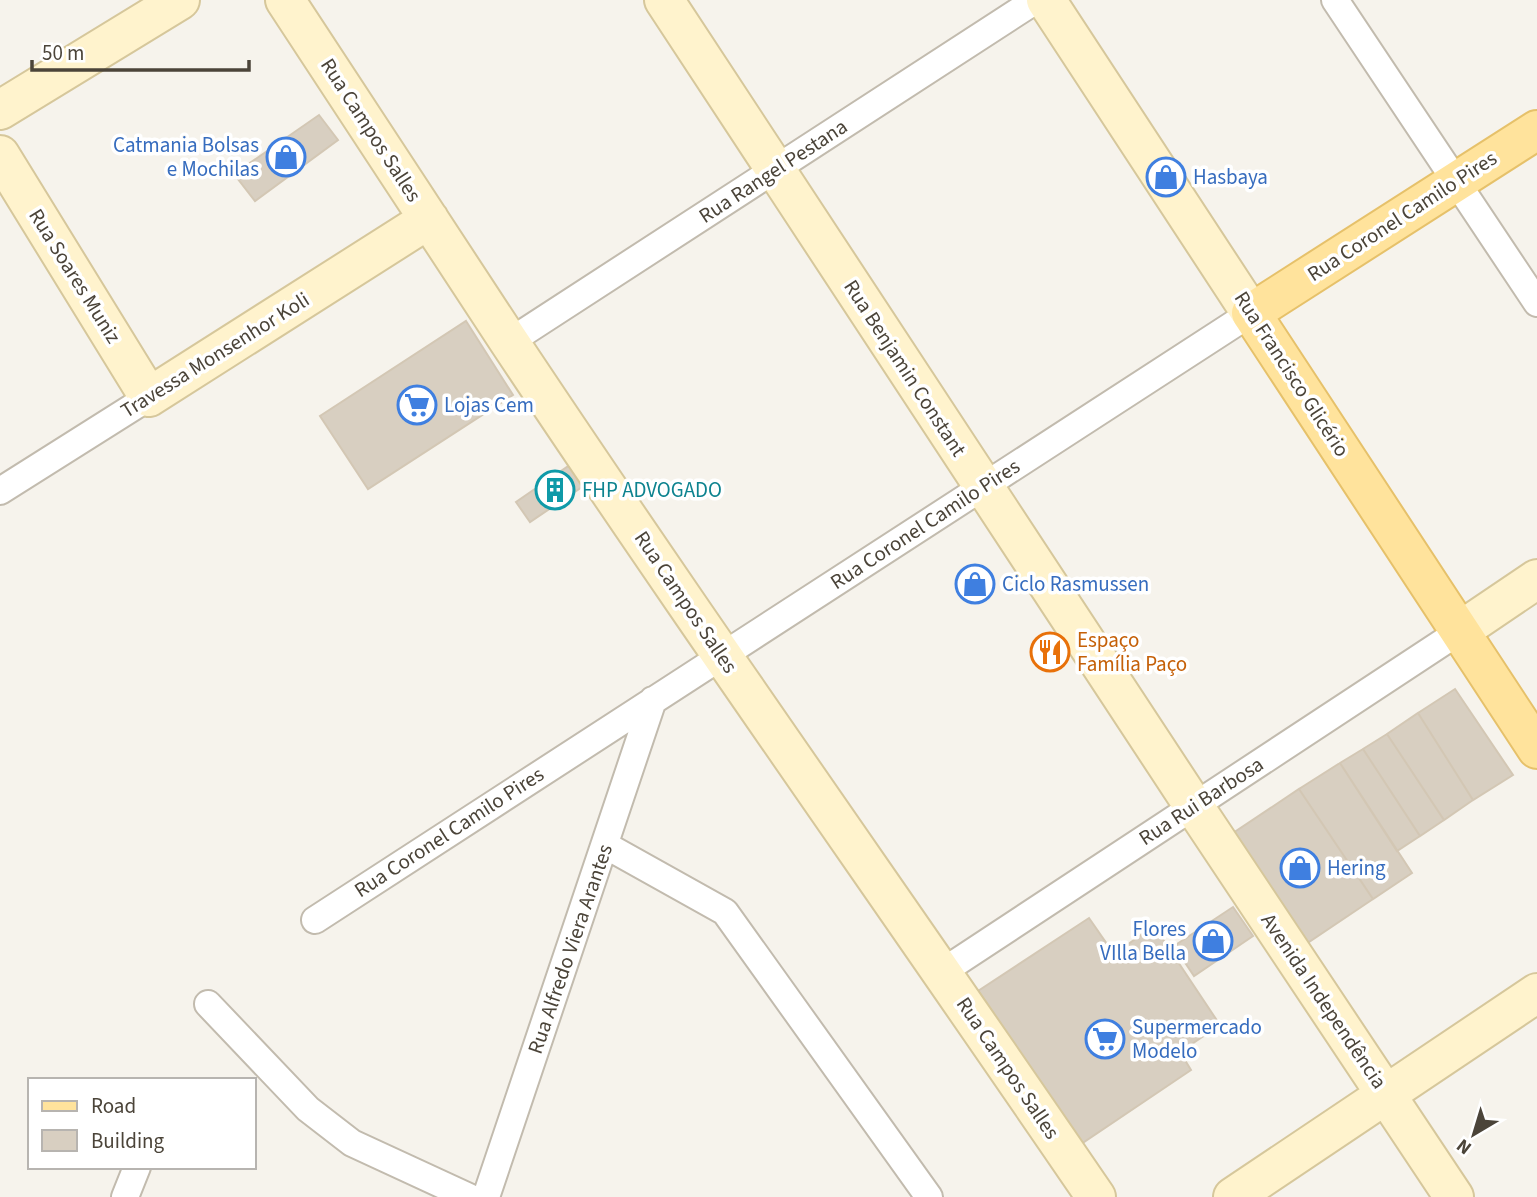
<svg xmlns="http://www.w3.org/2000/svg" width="1537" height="1197" viewBox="0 0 1537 1197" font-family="'Source Sans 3',sans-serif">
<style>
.building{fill:#d8cfc1;stroke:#d3c7b4;stroke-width:2}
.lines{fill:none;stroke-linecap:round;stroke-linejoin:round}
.street-casing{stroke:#c2bbae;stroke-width:30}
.secondary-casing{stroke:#d6c79b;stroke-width:42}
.primary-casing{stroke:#e6c16a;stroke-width:42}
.street{stroke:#fff;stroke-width:26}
.secondary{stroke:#fff3cd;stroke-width:38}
.primary{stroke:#ffe39c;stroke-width:38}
.labels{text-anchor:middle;stroke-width:7;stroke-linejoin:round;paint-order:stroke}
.street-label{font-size:21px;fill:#4b4439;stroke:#fff}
.shop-label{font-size:21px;fill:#366cbe;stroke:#fff;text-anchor:start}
.culture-label{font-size:21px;fill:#0d838f;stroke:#fff;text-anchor:start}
.food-label{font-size:21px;fill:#c56008;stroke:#fff;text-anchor:start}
</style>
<rect width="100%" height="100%" fill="#f6f3ec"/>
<path class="building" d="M319,115L338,140L255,201L234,174Z
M466,321L513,395L368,489L320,416Z
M580,458L594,479L530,522L516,502Z
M1455,689L1513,775L1473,800L1418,713Z
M1418,713L1473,800L1444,820L1387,734Z
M1387,734L1444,820L1420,836L1363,749Z
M1363,749L1420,836L1397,851L1340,763Z
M1340,763L1412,873L1373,899L1299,789Z
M1299,789L1373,899L1300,948L1227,837Z
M1233,907L1253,936L1194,976L1174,946Z
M1089,918L1114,954L1154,926L1220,1025L1180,1052L1191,1070L1081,1144L978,991Z"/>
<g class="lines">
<defs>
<path id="street" d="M1335,0L1537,303
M509,342L1036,0
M0,491L149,397
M605,845L725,912L929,1197
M315,920L1251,313
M942,972L1460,631
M208,1004L308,1109L352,1143L469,1197
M125,1197L137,1167
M486,1197L653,700"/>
<path id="secondary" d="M285,0C360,113 433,227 508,340C700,629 901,911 1096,1197
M664,0L1193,805L1454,1197
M1046,0L1251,313
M0,110L180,0
M0,155L149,397L429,219
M1460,631L1537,579
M1233,1197L1537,993"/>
<path id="primary" d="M1537,130L1251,313L1537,749"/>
</defs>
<use href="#street" class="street-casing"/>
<use href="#secondary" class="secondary-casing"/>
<use href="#primary" class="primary-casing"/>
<use href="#street" class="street"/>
<use href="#secondary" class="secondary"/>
<use href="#primary" class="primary"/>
</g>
<defs>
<symbol id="shop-ring" viewBox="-11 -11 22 22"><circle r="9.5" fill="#fff" stroke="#3f7fe0" stroke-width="1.5"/><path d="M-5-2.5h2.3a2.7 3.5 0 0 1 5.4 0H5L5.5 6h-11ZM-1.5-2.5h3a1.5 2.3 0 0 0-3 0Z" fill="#3f7fe0"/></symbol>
<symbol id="supermarket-ring" viewBox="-11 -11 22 22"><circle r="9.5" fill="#fff" stroke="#3f7fe0" stroke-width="1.5"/><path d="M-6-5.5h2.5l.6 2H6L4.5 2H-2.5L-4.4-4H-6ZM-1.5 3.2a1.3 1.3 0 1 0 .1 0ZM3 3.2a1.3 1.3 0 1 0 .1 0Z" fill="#3f7fe0"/></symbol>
<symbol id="building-ring" viewBox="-11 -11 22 22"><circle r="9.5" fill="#fff" stroke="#0f9aa8" stroke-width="1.5"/><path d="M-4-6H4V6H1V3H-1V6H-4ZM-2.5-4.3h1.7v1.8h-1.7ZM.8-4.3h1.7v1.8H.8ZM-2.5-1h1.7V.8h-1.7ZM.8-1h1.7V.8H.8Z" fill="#0f9aa8"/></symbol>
<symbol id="restaurant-ring" viewBox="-11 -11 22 22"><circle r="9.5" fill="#fff" stroke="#e8710a" stroke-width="1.5"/><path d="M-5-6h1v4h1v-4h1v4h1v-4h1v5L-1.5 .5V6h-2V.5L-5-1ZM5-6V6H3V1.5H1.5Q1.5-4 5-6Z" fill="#e8710a"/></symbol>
</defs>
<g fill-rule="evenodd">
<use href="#shop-ring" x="264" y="135" width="44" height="44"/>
<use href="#shop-ring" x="1144" y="155" width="44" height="44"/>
<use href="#supermarket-ring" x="395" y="383" width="44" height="44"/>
<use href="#building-ring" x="533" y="468" width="44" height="44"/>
<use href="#shop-ring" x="953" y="562" width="44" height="44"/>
<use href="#restaurant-ring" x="1028" y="630" width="44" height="44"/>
<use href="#shop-ring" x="1278" y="846" width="44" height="44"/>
<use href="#shop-ring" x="1191" y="919" width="44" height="44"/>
<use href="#supermarket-ring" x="1083" y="1017" width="44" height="44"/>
</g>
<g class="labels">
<g class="street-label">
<text transform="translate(371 130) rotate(57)" y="7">Rua Campos Salles</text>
<text transform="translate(773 171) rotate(-33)" y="7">Rua Rangel Pestana</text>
<text transform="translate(1402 216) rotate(-33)" y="7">Rua Coronel Camilo Pires</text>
<text transform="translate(75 276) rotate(58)" y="7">Rua Soares Muniz</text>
<text transform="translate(215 355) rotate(-32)" y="7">Travessa Monsenhor Koli</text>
<text transform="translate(905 368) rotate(57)" y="7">Rua Benjamin Constant</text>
<text transform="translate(1292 374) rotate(57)" y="7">Rua Francisco Glicério</text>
<text transform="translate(925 524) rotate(-33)" y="7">Rua Coronel Camilo Pires</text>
<text transform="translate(686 602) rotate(56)" y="7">Rua Campos Salles</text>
<text transform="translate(1201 801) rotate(-33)" y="7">Rua Rui Barbosa</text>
<text transform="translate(449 832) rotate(-33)" y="7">Rua Coronel Camilo Pires</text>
<text transform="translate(570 949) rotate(-71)" y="7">Rua Alfredo Viera Arantes</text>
<text transform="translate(1324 1001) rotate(56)" y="7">Avenida Independência</text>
<text transform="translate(1008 1068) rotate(56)" y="7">Rua Campos Salles</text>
</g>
<g class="shop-label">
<text x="259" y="152" text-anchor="end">Catmania Bolsas<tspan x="259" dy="24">e Mochilas</tspan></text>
<text x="1193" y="184">Hasbaya</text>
<text x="444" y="412">Lojas Cem</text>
<text x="1002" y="591">Ciclo Rasmussen</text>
<text x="1327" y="875">Hering</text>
<text x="1186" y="936" text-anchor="end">Flores<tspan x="1186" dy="24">VIlla Bella</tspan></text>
<text x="1132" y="1034">Supermercado<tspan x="1132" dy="24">Modelo</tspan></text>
</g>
<g class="culture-label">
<text x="582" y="497">FHP ADVOGADO</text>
</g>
<g class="food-label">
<text x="1077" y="647">Espaço<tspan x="1077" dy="24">Família Paço</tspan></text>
</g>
</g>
<rect x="28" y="1078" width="228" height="91" fill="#ffffff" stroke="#b7b4b0" stroke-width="2"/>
<rect x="42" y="1101" width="35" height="10" fill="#ffe39c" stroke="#b7b4b0" stroke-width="2"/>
<text x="91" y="1113" font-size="21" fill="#4b4439">Road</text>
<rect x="42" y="1130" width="35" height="21" fill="#d8cfc1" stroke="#b7b4b0" stroke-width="2"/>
<text x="91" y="1148" font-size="21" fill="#4b4439">Building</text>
<g transform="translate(1474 1134) rotate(218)" stroke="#ffffff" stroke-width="5" paint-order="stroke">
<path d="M0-5L12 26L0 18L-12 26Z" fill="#4b4439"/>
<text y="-10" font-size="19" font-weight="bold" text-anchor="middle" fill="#4b4439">N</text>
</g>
<path d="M32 60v10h217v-10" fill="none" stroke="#4b4439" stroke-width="3.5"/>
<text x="42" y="60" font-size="21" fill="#4b4439" stroke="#ffffff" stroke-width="5" paint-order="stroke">50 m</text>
</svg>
